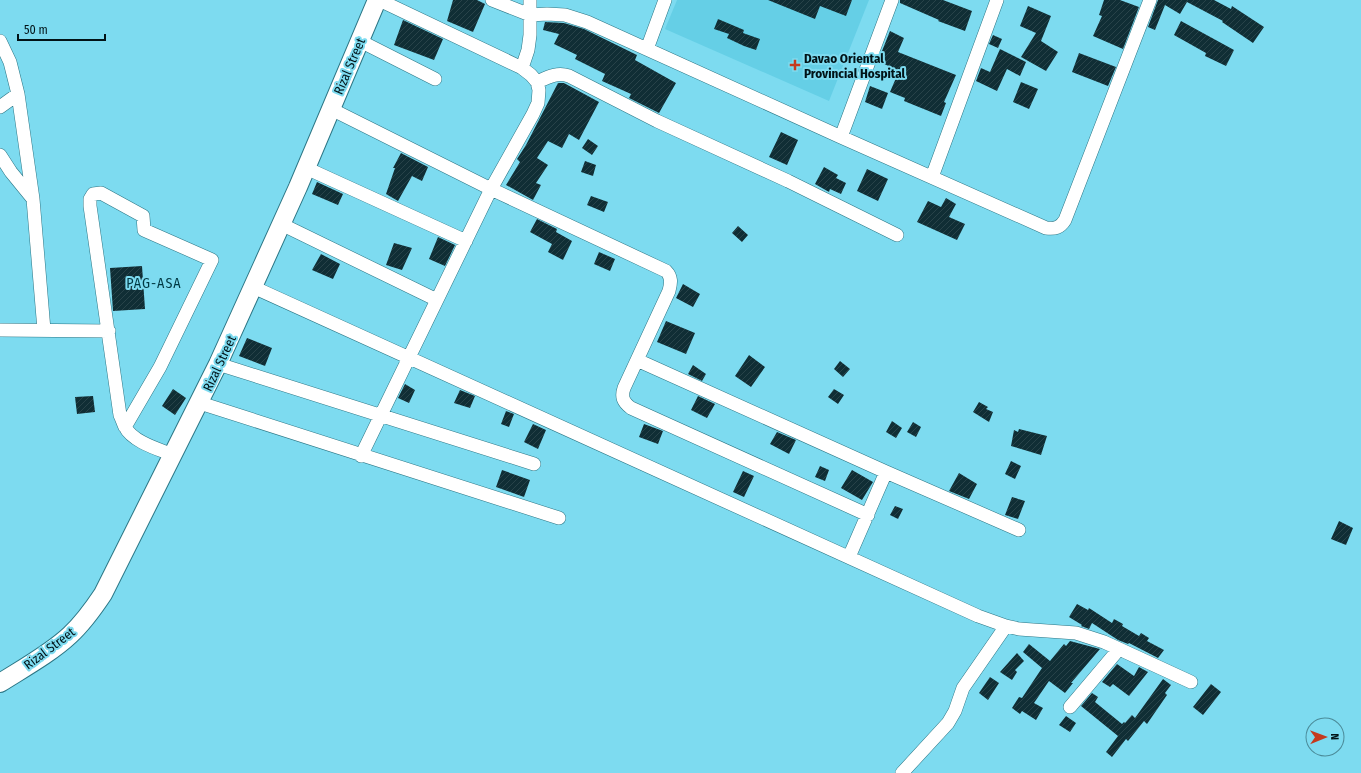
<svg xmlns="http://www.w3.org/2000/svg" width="1361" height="773" viewBox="0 0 1361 773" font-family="'Fira Sans Condensed',sans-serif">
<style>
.built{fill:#65cfe6}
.building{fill:url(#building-hatch)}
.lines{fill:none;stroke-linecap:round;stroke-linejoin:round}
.street-casing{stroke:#2c7685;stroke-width:14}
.secondary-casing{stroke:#2c7685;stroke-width:20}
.street{stroke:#fff;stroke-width:13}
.secondary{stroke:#fff;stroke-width:18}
.poi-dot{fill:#c53a1e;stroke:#7ddbf0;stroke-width:1.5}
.labels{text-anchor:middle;stroke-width:4;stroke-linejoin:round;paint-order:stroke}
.poi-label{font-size:13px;font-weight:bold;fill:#011317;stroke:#7ddbf0;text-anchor:start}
.street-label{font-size:13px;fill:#011317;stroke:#7ddbf0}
.neighbourhood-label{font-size:14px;letter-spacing:1px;fill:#003842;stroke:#7ddbf0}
</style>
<defs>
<pattern id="building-hatch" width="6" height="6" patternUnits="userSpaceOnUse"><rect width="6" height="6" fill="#102e35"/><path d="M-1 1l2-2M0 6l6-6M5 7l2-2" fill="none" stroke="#284349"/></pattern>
</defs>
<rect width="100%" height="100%" fill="#7ddbf0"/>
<path class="built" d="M677,0H869L829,101L665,29Z"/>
<path class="building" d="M453,0H477L485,4L473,32L447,21Z
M768,0H852L846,16L820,6L815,19Z
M900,0H943L972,11L965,31L938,21L939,20L900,3Z
M1104,0H1120L1139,7L1123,49L1093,36L1102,16L1099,15Z
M1158,0H1214L1231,9L1232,6L1264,27L1253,43L1222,22L1223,21L1187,2L1180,14L1165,5L1155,30L1148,27Z
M1028,6L1051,16L1041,41L1058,52L1046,71L1021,57L1036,33L1020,26Z
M718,19L744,30L743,33L760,39L756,50L744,46L727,38L729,34L714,29Z
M403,20L443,39L434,60L394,45Z
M1181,21L1234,50L1226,66L1205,56L1206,53L1174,35Z
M545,22L564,23L584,29L637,55L635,60L676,83L659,113L629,98L631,94L602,81L605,74L575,59L577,55L554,44L559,34L543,30Z
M890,31L904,38L898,52L956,75L944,102L946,103L941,116L904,101L905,98L890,92L899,71L878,61Z
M993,35L1002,39L998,48L989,44Z
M1000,49L1026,62L1020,76L1007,69L997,91L976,81L981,68L990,72Z
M1079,53L1116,67L1108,86L1072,72Z
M1021,82L1038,89L1029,109L1013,102Z
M558,83H564L599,102L579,140L569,134L562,148L548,141L537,158L548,165L536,183L541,185L533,200L506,185L520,162L517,159L526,145Z
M870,86L888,93L882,109L865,102Z
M781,132L798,140L787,165L769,157Z
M588,139L598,146L592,155L582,148Z
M401,153L428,167L422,181L412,176L398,201L386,194L395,168H393Z
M585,161L596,165L593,176L581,172Z
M824,167L838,175L836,178L846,183L841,194L830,189L829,192L815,184Z
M867,169L888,179L878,201L857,191Z
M317,182L343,194L338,205L312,194Z
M591,196L608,202L604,212L587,205Z
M946,198L956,204L949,217L965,224L957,240L917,222L928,201L941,207Z
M537,219L557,229L556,232L572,241L563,260L548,252L552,244L530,232Z
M738,226L748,235L742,242L732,233Z
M438,237L455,245L445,266L429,259Z
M394,243L412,248L402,270L386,265Z
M599,252L615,259L610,271L594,264Z
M321,254L340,264L333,279L312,270Z
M142,266L145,309L113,311L110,268Z
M683,284L700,294L693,307L676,298Z
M666,321L695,333L686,354L657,342Z
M247,338L272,348L265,366L239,356Z
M749,355L765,367L751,387L735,376Z
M840,361L850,369L843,377L834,369Z
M693,365L706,374L702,381L688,374Z
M405,384L415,390L409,403L398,398Z
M173,389L186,398L175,415L162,406Z
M834,389L844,395L838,404L828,397Z
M460,390L475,396L470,408L454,403Z
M93,396L95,412L77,414L75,397Z
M698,396L715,404L707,418L691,410Z
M979,402L988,407L986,409L993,412L989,422L973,412Z
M506,411L514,414L509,427L501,424Z
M892,421L902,428L896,438L886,432Z
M913,422L921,427L916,437L907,432Z
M533,424L546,430L538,449L524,442Z
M644,424L663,431L658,444L639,437Z
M1019,429L1047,436L1041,455L1011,446L1014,430L1018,432Z
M777,432L796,440L789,454L770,444Z
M1011,461L1021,466L1015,479L1005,474Z
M820,466L829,470L825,481L815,477Z
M502,470L530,480L524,497L496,487Z
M852,470L873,482L862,500L841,488Z
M743,471L754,476L744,497L733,492Z
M959,473L977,484L969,499L949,491Z
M1012,497L1025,501L1018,519L1005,515Z
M895,506L903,509L898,519L890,515Z
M1339,521L1353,528L1346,545L1331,539Z
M1077,604L1088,610L1089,608L1112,623L1114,619L1123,624L1122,626L1139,636L1141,633L1149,638L1147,641L1164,650L1158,658L1129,643L1128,644L1118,640L1092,623L1089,629L1081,626L1082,625L1069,617Z
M1070,641L1100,649L1071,683H1073L1065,693L1049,681L1034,703L1043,708L1036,720L1022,711L1020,714L1012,708L1019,697L1022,698L1042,668L1023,652L1029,644L1050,661L1064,644L1066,646Z
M1017,653L1024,661L1015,670L1017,672L1012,680L1000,672Z
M1117,664L1134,676L1139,667L1148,672L1129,696L1113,684L1110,687L1102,682Z
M990,677L999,683L988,700L979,693Z
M1163,679L1171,685L1165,693L1167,695L1147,724L1144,721L1128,741L1126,739L1112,757L1106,752L1118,736L1081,706L1092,693L1098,697L1095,702L1122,724L1124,722L1125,723L1132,715L1135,718Z
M1211,684L1221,692L1203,715L1193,707Z
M1066,716L1076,723L1070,732L1059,725Z"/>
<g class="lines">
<defs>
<path id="street" d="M492,0L530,15L547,14L565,15L587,22L841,137L1046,228C1055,229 1060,228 1065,220L1150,0
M0,41L10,62L18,94L33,199L44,330
M360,41L435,79
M647,49L665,0
M522,68L528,50L530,35V0
M537,82C548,77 557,72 569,76L657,121L788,181L897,235
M0,107L18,94
M331,109L491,189L666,271C672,277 671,283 669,291L624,388C621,397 623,402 631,408L868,515
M841,137L892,0
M0,155L11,172L33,199
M306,168L466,241
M932,177L997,0
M281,224L437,300
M253,287L978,616L1006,626L1019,629L1076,633L1104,642L1191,682
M0,330L109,331
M637,360L886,472L1019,530
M218,364L534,464
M200,403L559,518
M125,427L160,367L212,260L144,230L143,216L101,193L93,194L90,199V206L120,415C122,419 123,423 125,427C133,442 158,449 173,455
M361,456L491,189L533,114L538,103L539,90L537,82L531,75L522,68L379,0
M849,557L886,472
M1070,707L1119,649
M902,773L948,723L955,711L963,688L1006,626"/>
<path id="secondary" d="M0,683C22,669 51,653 70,635C83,623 93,609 103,594L218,364L298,187L377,0"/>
</defs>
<use href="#street" class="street-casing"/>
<use href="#secondary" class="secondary-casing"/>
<use href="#street" class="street"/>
<use href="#secondary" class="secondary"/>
</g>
<path class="poi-dot" d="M793 59h4v4h4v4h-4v4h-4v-4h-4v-4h4z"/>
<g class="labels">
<g class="poi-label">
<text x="804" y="63">Davao Oriental<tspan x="804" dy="15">Provincial Hospital</tspan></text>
</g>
<g class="street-label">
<text transform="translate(349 66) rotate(-67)" y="5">Rizal Street</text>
<text transform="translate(219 363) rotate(-65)" y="5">Rizal Street</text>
<text transform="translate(49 648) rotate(-37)" y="5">Rizal Street</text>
</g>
<g class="neighbourhood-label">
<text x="154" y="288">PAG-ASA</text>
</g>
</g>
<g transform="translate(1325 737) rotate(89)"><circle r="19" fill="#7ddbf0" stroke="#4b8b99"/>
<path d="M0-3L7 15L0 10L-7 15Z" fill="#c53a1e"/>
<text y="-6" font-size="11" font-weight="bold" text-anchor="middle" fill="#011317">N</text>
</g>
<path d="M18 34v6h87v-6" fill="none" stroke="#011317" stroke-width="2"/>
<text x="24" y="34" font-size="12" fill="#011317" stroke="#7ddbf0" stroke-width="3" paint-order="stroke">50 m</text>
</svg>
